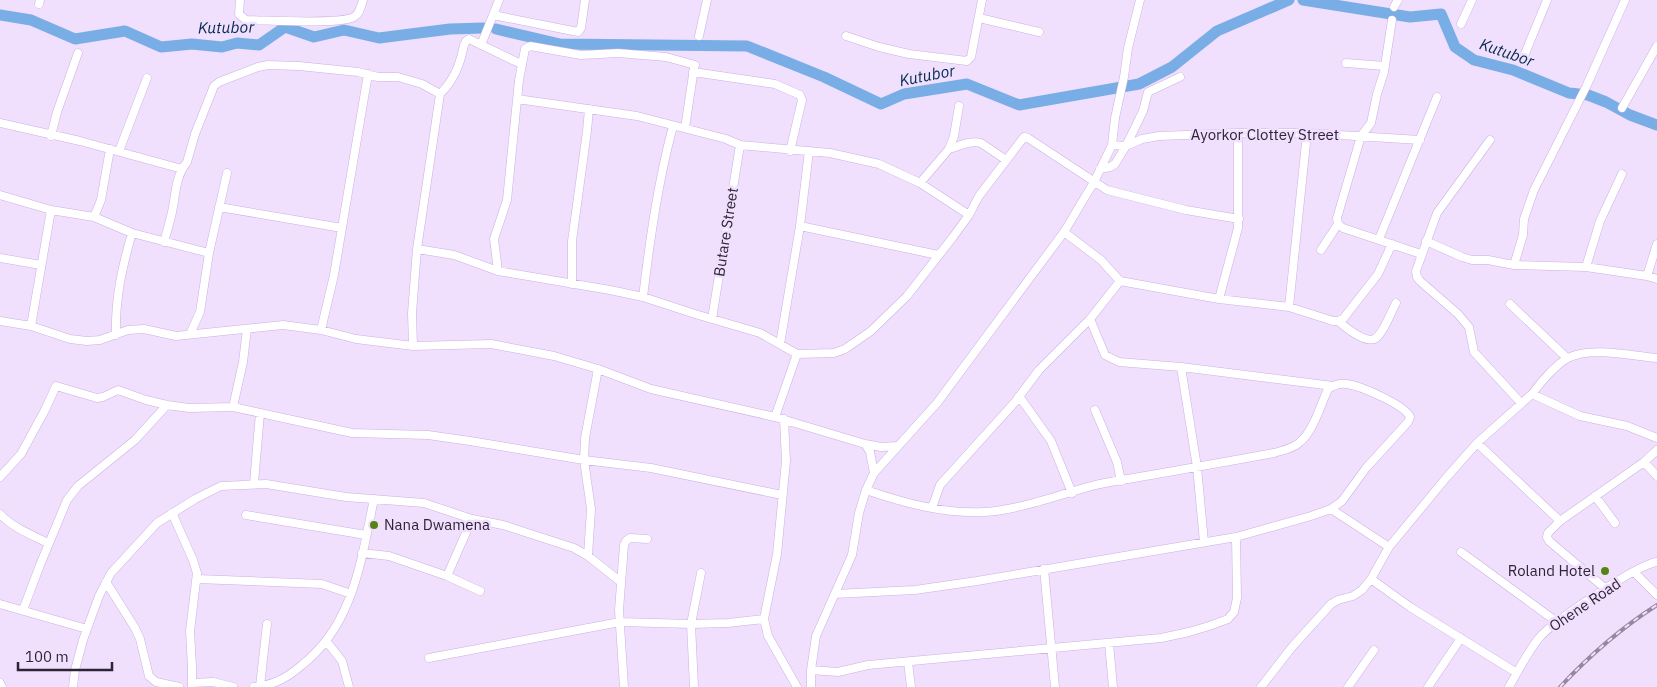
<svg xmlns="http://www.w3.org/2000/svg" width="1657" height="687" viewBox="0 0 1657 687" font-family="'IBM Plex Sans',sans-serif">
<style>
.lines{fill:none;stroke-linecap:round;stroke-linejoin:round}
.river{stroke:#78ade5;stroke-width:11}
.minor-casing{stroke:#ccb1e0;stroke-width:9}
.minor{stroke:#fff;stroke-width:8}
.rail-casing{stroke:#9688a1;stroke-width:4}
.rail{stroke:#f0dffd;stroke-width:2;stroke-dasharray:5.5;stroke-linecap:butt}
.poi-dot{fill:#568414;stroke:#f0dffd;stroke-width:2}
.labels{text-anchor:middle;stroke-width:5;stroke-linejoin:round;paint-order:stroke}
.street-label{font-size:15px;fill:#2f2437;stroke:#f0dffd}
.poi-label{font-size:15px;fill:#2f2437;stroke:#f0dffd;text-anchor:start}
.water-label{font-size:16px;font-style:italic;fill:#042c50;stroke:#f0dffd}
</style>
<rect width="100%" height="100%" fill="#f0dffd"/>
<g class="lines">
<path class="river" d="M1303,0L1410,17L1441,14L1455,47L1474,60L1513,70L1569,93L1588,95L1606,102L1630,115L1657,125
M0,15L31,20L75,39L125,31L161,47L192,44L222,47L237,43L259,45L285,27L314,37L344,30L379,38L450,29L483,28
M496,29L560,44L747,46L824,77L881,104L904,94L967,84L1019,105L1139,84L1172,67L1217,31L1289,0"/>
<defs>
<path id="minor" d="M240,0L239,14L246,20C266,20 339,25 354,17C360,13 361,6 363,0
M39,4L40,0
M1394,7L1398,0
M493,15L578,32L581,28L585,0
M979,18L1039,32
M1392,20L1384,72L1377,94L1371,123L1361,136L1337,218L1338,224L1343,228L1421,254
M1461,24L1472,0
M699,36L707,0
M846,36L879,47L909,54L967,61L971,57L982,0
M481,45L499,0
M1522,61L1547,0
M1346,63L1385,66
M693,72L775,84L800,95L802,100L790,151
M517,99L637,116L726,139L740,145L830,153L879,164L920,183L969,215
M1622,108L1657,46
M0,123L80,141L182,169
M685,128L694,68
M51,136L57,112L78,53
M1490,140L1437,213L1416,271L1417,277L1420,281L1458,314L1469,327L1474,352L1521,403
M1112,145L1126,146L1142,139L1159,136L1238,133H1307L1420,140
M949,149C960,146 970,140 981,143L1006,160
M119,151L147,78
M1100,169L1110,167L1115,164L1126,146L1143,111L1148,92L1180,77
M920,183L949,149L954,136L959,106
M0,195L51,210L94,217L132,233L209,253L200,312L190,334
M219,207L342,228
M94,217L101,200L110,149
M800,226L938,255
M1064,232L1101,260L1120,281L1219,299L1289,307L1333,321H1338L1343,319L1378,274L1392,244
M1379,239L1437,97
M1426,241L1462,257L1472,260H1488L1514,265L1586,267L1647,276L1657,279
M164,242C167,231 171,219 173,207C176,190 176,176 187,162L195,134L214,86L219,82L258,67L268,65L299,66L358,72L378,77H398L422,84L440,94
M417,249L454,255L498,271L610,290L643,297L695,314L760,333L797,354L834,353L845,349L871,331L907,296L953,237L969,215L979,196L1024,137L1028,138L1107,190L1186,210L1239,219
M1321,250L1338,224
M209,253L227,173
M0,258L41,265
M1514,265L1523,235L1524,219L1534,190L1586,87L1625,0
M1586,267L1600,221L1622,174
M498,271L494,239L507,200L519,80L525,49L530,46L581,55L618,53L666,57L695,65
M1647,276L1657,244
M572,284V241L587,131L589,109
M643,297C650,239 658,182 673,126
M1219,299L1238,228V133
M1510,304L1567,358
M1289,307L1307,133
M712,319L740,145
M1090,319L1105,355L1119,362L1181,367L1333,386
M0,321L31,326L70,339L87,341L100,340L128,330L144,329L176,336L283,325L321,330L356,339L413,346L491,344L554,356L598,369L651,389L775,417L865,444L881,447L898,446
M1338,321C1345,327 1367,345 1376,338C1384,332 1391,312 1396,303
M31,326L51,210
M321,330L334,275L368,74
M116,335C115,298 122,268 132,233
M780,344L800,226L809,151
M413,346L412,313L417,249L440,94C454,80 460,65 464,45L466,41L469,39L521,64
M1181,367L1197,467L1204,542
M1532,394C1540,383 1556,364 1568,358C1591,346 1632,356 1657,358
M1019,396L1051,441L1072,493
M233,407L243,362L247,329
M1095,410L1117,462L1121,481
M775,417L797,354
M784,419L786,461L777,554L764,619L768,636L797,687
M1477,443L1560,521
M865,444L870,452L874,473
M1644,462L1657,476
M0,477L21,454L45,410L56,386L97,398L103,397L118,390L146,400L167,405L189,408L233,407L352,433L428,435L470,441L584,460L651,468L782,495
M254,483L260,413
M1595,496L1615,523
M932,508L940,485L1015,402L1039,370L1090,319L1120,281
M1331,509L1389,547
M172,513L193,560L197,573L190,631L192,667V687
M0,514C13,528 32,535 48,543
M246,515L366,535
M1461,552L1557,622
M362,553L389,556L447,576L480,591
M588,556L591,509L584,460L585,438L598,369
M1044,569L1055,687
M1634,572L1657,595
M447,576L472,519
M197,579L322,584L351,594
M1371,579L1410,607L1517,673
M106,582L135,628L140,639L149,676L156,682L179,687
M1606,589L1549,541L1547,537L1548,533L1560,521L1644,462L1657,450
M835,594L915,590L977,581L1236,537L1311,516L1331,509L1342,501L1366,468L1408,422L1410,417C1405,405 1361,386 1347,384C1340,383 1334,385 1328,389C1321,404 1313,432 1300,442C1293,449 1283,450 1274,453C1219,463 1164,473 1110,482C1085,486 1061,496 1037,502C1019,507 1002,511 984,512C944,514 904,503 866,490
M0,604L87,629
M23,610L40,565L67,500L78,486L135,440L167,405
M327,642L342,661L349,687
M1109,643L1113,687
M429,658L620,622L691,624L728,623L764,619
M908,662L911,687
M811,670L838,672L868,665L1161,638L1189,632L1209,626L1228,619L1234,612L1237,598L1236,537
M0,683L2,687
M192,683L213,682L233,687
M260,686L267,624
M73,687L75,670L83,640L99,596L111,573L157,523L195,499L221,486L266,484L346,497L424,503L472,519L503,525L574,548L588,556L621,582
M254,687C274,685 287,678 302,665C354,624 361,560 374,499
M624,687L619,610L624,545L626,541L630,538L647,539
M694,687L691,624L701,573
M811,687V670L816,636L852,555L859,513L866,490L874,473L937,403L1064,232L1094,182L1112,145L1115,118L1124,77L1128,48L1140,0
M1261,687L1292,647L1331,604L1338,600L1353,596L1362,590L1371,579L1389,547L1446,478L1477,443L1532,394L1580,416L1627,426L1657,438
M1348,687L1374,650
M1428,687L1461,638
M1509,687C1518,671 1527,653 1539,638C1552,622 1638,564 1657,562"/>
</defs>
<use href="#minor" class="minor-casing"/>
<use href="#minor" class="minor"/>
<defs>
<path id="rail" d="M1560,687C1589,656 1621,628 1657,605"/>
</defs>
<use href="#rail" class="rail-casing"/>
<use href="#rail" class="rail"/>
</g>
<g class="poi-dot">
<circle cx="374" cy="525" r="5"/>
<circle cx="1605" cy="571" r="5"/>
</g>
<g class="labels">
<g class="street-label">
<text x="1265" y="140">Ayorkor Clottey Street</text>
<text transform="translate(726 232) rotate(-81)" y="5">Butare Street</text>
<text transform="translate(1585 605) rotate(-34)" y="5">Ohene Road</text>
</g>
<g class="poi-label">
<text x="384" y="530">Nana Dwamena</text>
<text x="1595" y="576" text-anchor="end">Roland Hotel</text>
</g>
<g class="water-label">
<text transform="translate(226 27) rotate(-1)" y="6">Kutubor</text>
<text transform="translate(1507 52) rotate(19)" y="6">Kutubor</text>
<text transform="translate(927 75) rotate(-11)" y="6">Kutubor</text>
</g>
</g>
<path d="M18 662v8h94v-8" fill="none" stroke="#2f2437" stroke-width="2.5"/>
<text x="25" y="662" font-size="15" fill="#2f2437" stroke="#f0dffd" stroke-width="4" paint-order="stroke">100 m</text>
</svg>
